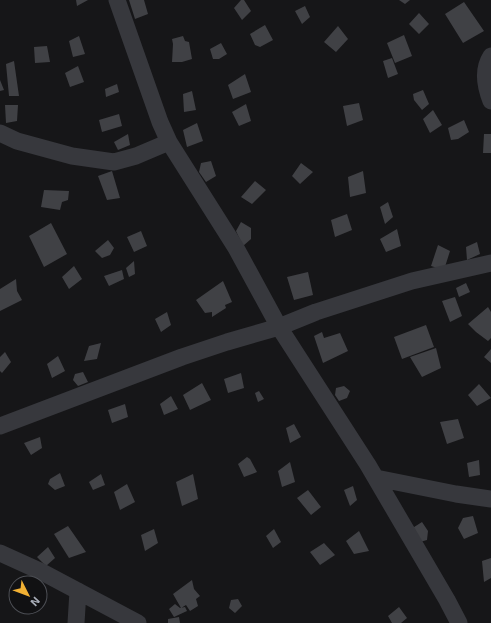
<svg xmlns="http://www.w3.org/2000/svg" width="491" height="623" viewBox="0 0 491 623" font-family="'Exo 2',sans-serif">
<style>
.building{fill:#404145}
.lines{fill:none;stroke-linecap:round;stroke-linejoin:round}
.minor{stroke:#37383d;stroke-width:17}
</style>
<rect width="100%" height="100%" fill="#161618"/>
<path class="building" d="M76,0H88L77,6Z
M129,0H144L148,14L135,19Z
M241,0H244L251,11L242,20L234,8Z
M399,0H410L405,4Z
M464,2L484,31L463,43L445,14Z
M305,6L310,17L302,24L295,11Z
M419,13L429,24L419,34L409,24Z
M265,25L273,40L260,47L255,45L250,34Z
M338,26L348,39L336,52L324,42Z
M404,35L412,56L395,63L387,43Z
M79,36L85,54L73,57L69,41Z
M183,36L185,41L189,42L192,59L182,62H172L173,44L172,39Z
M221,43L227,54L219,59H213L210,49Z
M47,46L50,62L35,63L34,47Z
M392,58L398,74L388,78L383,61Z
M14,61L19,96H9L6,64Z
M78,66L84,82L70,87L65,73Z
M245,74L251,92L233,99L228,85Z
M0,80L4,90L0,91Z
M117,84L119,92L106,97L105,89Z
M423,90L429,104L422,110L414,100L413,94Z
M192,91L196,110L184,112L183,94Z
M359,103L363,120L347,126L343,106Z
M246,104L251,121L239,126L232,112Z
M5,105H18L17,121L6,123Z
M433,110L442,125L430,133L423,119Z
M119,114L122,126L102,132L99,120Z
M464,120L469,132L458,139L451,140L448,128Z
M197,123L203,141L187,147L183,130Z
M128,134L130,145L118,150L114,142Z
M484,134H491V153H483Z
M211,161L216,176L206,182L199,172L201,163Z
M301,163L313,172L300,184L292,176Z
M112,171L120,198L107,200L98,176Z
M363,171L366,193L350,197L348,177Z
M255,181L266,190L252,204L241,197Z
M44,190L69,191L68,200L62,202L60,210L41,207Z
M388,202L393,217L385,224L380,207Z
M347,214L352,230L335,237L331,220Z
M241,222L251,228V239L243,246L236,231Z
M51,223L67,254L44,267L29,236Z
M397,229L401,246L386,252L380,239Z
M141,231L147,246L134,252L127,237Z
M108,240L114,248L110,255L102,258L95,251Z
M477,242L480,254L467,260L466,247Z
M438,245L450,251L444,270L431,266Z
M134,261L135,274L129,277L126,268Z
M74,266L82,279L69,289L62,277Z
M122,270L124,279L109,286L104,276Z
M308,272L313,295L294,300L287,277Z
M16,279L17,291L22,300L0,311V289Z
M223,281L232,302L225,305L226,308L212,317V312L205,313L196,300Z
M466,283L470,292L459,297L456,288Z
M455,297L462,316L450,322L442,301Z
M488,307L491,312V338L488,341L476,332L468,324Z
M167,312L171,325L161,332L155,319Z
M426,325L434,347L402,359L394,337Z
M322,332L324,338L340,333L348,351L323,363L314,336Z
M101,343L97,359L84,361L89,346Z
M436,348L441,368L422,377L410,357Z
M491,349V363L484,357Z
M5,352L11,362L2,373L0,371V357Z
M58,356L65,371L52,378L47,364Z
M83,372L88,382L78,386L73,380L75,374Z
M241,373L244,388L228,393L224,379Z
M202,383L211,400L190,410L183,395Z
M479,384L491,398L477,406L468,395Z
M344,386L350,391L347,398L339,401L335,395L336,388Z
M259,391L264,399L258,402L255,393Z
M171,396L178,409L164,415L160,404Z
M125,404L128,417L112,423L108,410Z
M458,419L464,438L447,444L440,422Z
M294,424L301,437L290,443L286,428Z
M40,437L42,448L31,455L24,443Z
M247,457L250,459L257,472L244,477L238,464Z
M479,460L480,475L469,477L467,463Z
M290,462L295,482L282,487L278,471Z
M60,473L65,486L55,490L48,484L50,479Z
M101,474L105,485L93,490L89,482Z
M193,474L198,499L182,506L176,482Z
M127,484L135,502L120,510L114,492Z
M353,486L357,500L350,506L344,490Z
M308,490L321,507L311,515L297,498Z
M473,516L478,533L464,539L458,528L463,518Z
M422,522L428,531L427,540L420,542L411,529Z
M68,526L86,552L69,558L54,534Z
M154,529L158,543L145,551L141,535Z
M274,529L281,542L273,548L266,536Z
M359,531L369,551L354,554L346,541Z
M324,543L335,555L320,565L310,552Z
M48,547L55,558L46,566L37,557Z
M491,558V578L484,582L482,561Z
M192,580L194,589L200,596L196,599L198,606L190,611L186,605L181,608L173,594Z
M238,599L242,606L235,613L229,608L231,600Z
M175,604L180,608L185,607L187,611L174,617L169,609Z
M399,607L407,618L401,623H392L388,616Z
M179,617L180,623H168V619Z"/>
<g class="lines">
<path class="minor" d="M117,0L160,122L169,142L236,248L279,327L368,465L447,600L459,623
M491,56C482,70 485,86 491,101
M0,133L17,141L72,156L114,162L136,156L169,142
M0,426L182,357L227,342L279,327L316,312L412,281L491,263
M376,478L456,494L491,499
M0,553L42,572L138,623
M76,623L78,591"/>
</g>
<g transform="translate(28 595) rotate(132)"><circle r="19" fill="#111113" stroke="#4d4f55"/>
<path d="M0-3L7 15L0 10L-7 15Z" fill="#f2b134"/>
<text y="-6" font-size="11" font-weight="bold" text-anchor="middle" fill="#a8adb8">N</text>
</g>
</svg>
